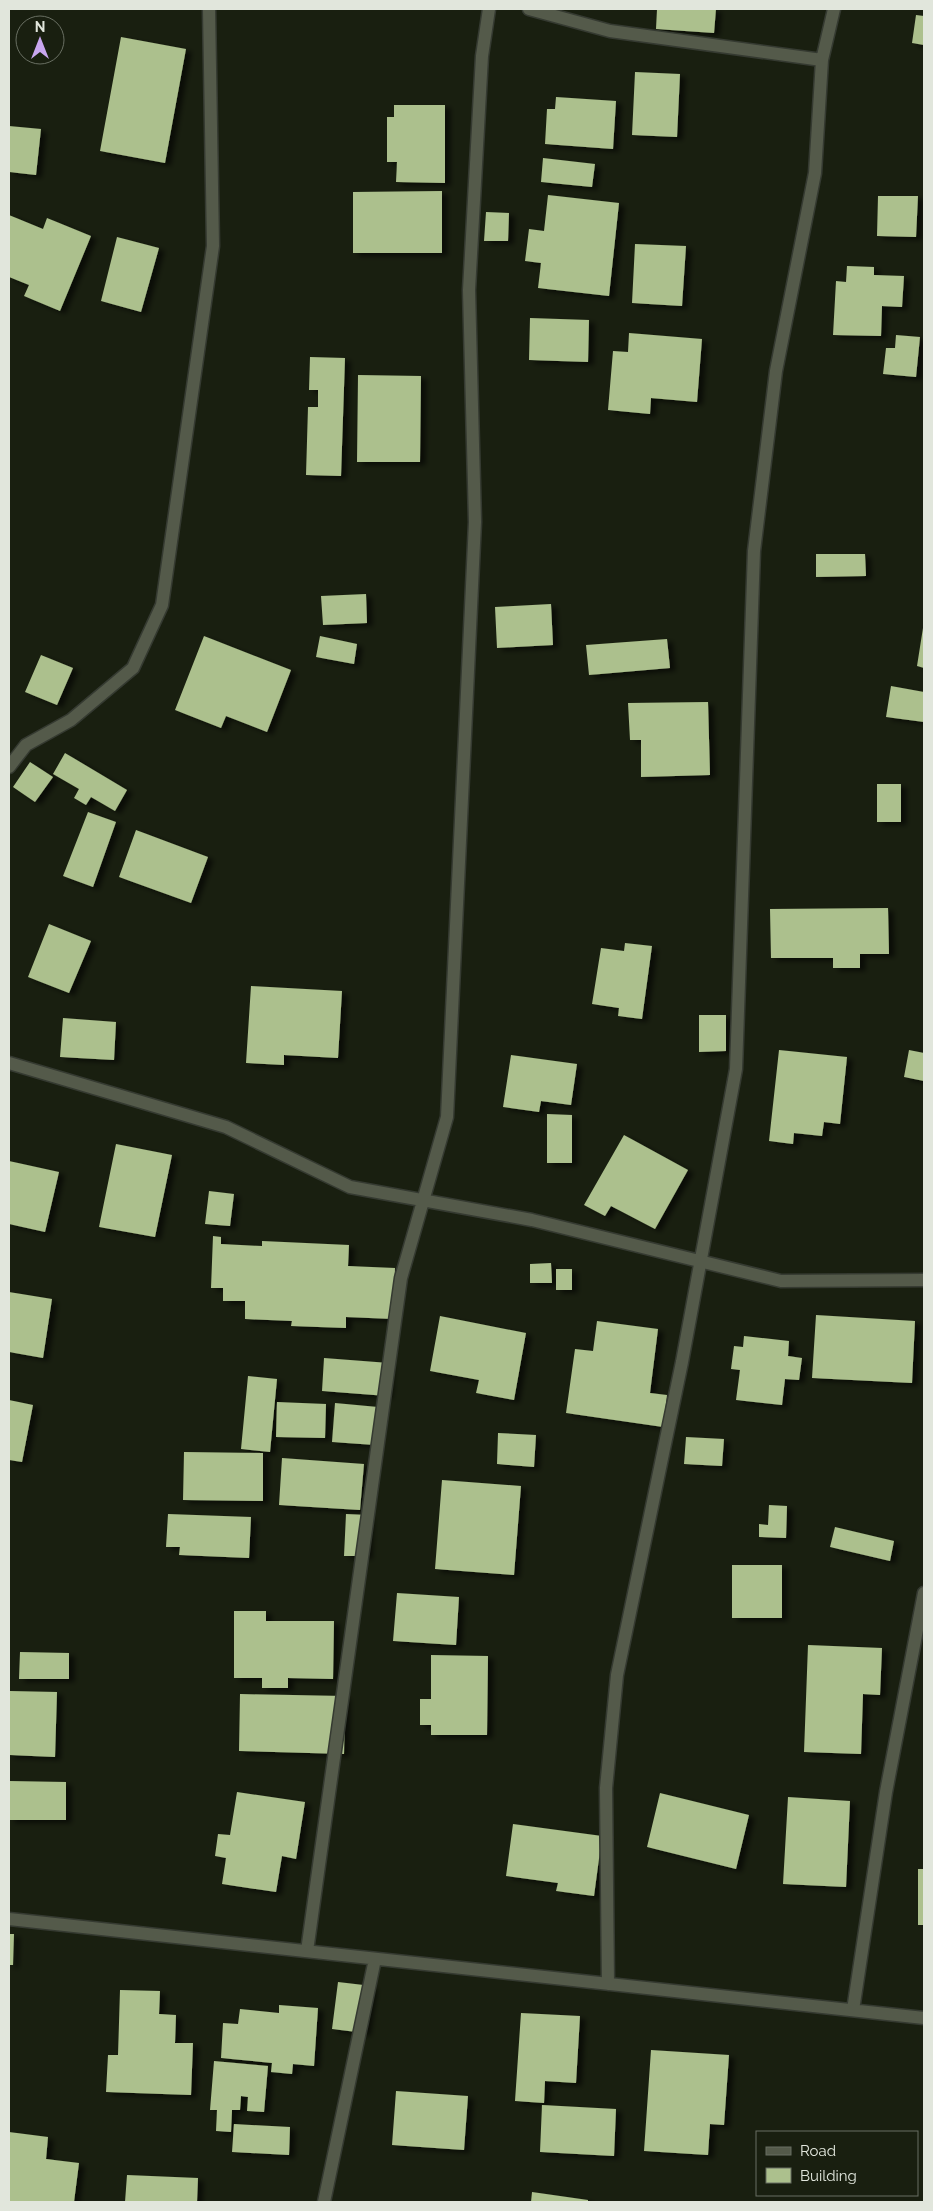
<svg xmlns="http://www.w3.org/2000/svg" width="933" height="2211" viewBox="0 0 933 2211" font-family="Raleway,sans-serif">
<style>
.building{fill:#acc08d;filter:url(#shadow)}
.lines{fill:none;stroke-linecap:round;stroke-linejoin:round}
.street-casing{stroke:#353a31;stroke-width:15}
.street{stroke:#545a4a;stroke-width:12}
</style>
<defs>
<filter id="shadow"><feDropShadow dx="5.5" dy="3" stdDeviation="2.5" flood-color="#0009"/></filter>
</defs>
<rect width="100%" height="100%" fill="#191f10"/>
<path class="building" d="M657,9H716L714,33L656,29Z
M916,15L924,16V45L912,43Z
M121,37L186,49L165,163L100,151Z
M635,72L680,74L677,137L632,135Z
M556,97L616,101L613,149L545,144L547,109H555Z
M394,105H445V183L396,182L397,162H387V117H394Z
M9,126L41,129L36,175L9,172Z
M543,158L595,164L592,187L541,182Z
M442,191V253H353V192Z
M548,195L619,203L609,296L538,288L541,263L525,261L529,229L544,231Z
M878,196H918L916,237L877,236Z
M486,212L509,213L508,241H484Z
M9,215L43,229L47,218L91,236L60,311L24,296L29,285L9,277Z
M117,237L159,248L141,312L101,301Z
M635,244L686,246L682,306L632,303Z
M847,266L874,267V275L904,276L902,307L882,306L881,336L833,335L836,281L846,282Z
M530,318L589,320L588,362L529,360Z
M629,333L702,339L697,402L651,398L650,414L608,410L613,351L628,352Z
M896,335L920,337L916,377L883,374L886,348H895Z
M310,357L345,358L341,476L306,475L308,407H318V390H309Z
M358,375L421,376L420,462H357Z
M816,554H865L866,576L816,577Z
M366,594L367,623L323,625L321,596Z
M551,604L553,645L497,648L495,607Z
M923,628H924V668L917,666Z
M204,636L291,670L267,732L226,716L221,728L175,710Z
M320,636L357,644L354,664L316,657Z
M667,639L670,668L589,675L586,645Z
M41,655L73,668L57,705L25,692Z
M891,686L924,692V722L886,717Z
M708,702L710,775L641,777V740H630L628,703Z
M65,753L127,790L115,811L91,797L86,805L74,798L79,789L53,774Z
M30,762L53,777L35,802L13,787Z
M877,784H901V822H877Z
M88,812L116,822L93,887L63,876Z
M136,830L208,857L191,903L119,877Z
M888,908L889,954H860V968H833V958H771L770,909Z
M49,924L91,941L69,993L28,977Z
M625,943L652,946L642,1019L618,1016L619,1008L592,1004L601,948L624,951Z
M251,986L342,991L338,1058L284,1055V1065L246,1063Z
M699,1015H726V1051L699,1052Z
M63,1018L116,1022L114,1060L60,1057Z
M779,1050L847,1057L840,1124L824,1122L822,1136L794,1133L793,1144L769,1141Z
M909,1050L924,1053V1081L904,1077Z
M511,1055L577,1064L571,1105L541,1101L539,1112L503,1107Z
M547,1114L572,1115V1163H547Z
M624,1135L688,1170L655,1229L611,1206L605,1216L584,1205Z
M116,1144L172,1155L155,1237L99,1227Z
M9,1161L59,1172L45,1232L9,1224Z
M209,1191L234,1194L230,1226L205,1224Z
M213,1236L221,1237V1244L262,1246V1241L349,1245L348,1266L395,1268L393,1319L346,1317V1328L291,1326L292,1321L245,1319V1301H223V1288H211Z
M551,1263L552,1283H530V1264Z
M556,1269H572V1290H556Z
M9,1292L52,1299L43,1358L9,1352Z
M816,1315L915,1321L912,1383L812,1378Z
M440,1316L526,1333L514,1400L476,1393L479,1380L430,1371Z
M597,1321L658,1329L650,1393L667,1395L663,1427L566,1413L575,1349L593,1351Z
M744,1336L789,1341L788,1356L802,1358L799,1380L785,1379L782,1405L736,1400L740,1370L731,1369L734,1346L743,1347Z
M324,1358L389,1363L387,1396L322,1391Z
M248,1376L277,1379L270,1452L241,1449Z
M9,1400L33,1405L22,1462L9,1460Z
M277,1402L326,1404L325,1438L276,1437Z
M335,1403L378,1407L375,1445L332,1442Z
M498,1433L536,1435L534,1467L497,1464Z
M686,1437L724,1439L722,1466L684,1464Z
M184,1452L263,1453V1501L183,1500Z
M282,1458L364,1464L360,1510L279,1505Z
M442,1480L521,1486L514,1575L435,1569Z
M769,1505L787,1506L786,1538L759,1537V1524L768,1525Z
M168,1514L251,1517L249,1558L179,1555L180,1547H166Z
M346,1514L368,1515L367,1556H344Z
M835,1527L894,1541L890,1561L830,1547Z
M732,1565H782V1618H732Z
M397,1593L459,1597L456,1645L393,1641Z
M234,1611H266V1621H334L333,1679L288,1678V1688H262V1678H234Z
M808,1645L882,1648L880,1695L863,1694L861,1754L804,1752Z
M20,1652L69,1653V1679H19Z
M431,1655L488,1656L487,1735H431V1725H420V1699H431Z
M10,1691L57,1692L55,1757L9,1755Z
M240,1694L345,1696L344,1754L239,1751Z
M9,1781L66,1782V1820H9Z
M237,1792L305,1802L296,1859L282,1856L276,1892L222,1884L226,1858L215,1856L218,1834L230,1835Z
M660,1793L749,1815L736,1869L647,1847Z
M788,1797L850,1801L846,1887L783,1884Z
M513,1824L602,1836L594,1896L556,1891L558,1883L506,1876Z
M918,1869H924V1925H918Z
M9,1934H14L13,1965H9Z
M338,1982L372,1986L365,2033L332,2029Z
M120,1990L160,1991L159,2014L176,2015L175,2043H193L191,2095L106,2092L108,2055H118Z
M279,2005L318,2008L314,2066L293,2064L292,2074L271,2072L272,2063L221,2058L223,2023L238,2024L240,2009L279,2013Z
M521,2013L580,2016L576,2083L545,2081L544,2103L515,2101Z
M651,2050L729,2055L724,2125L710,2124L708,2155L644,2151Z
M214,2061L268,2066L264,2112L247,2111L248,2097L241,2096L240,2110H232L231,2132L216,2131L217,2110H210Z
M396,2091L468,2096L464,2150L392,2145Z
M542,2105L616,2109L614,2156L540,2152Z
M234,2124L290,2127L289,2155L232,2152Z
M9,2132L48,2137L46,2159L79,2163L74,2202H9Z
M127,2175L198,2178L197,2202H125Z
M532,2192L588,2200V2202H531Z"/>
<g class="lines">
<defs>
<path id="street" d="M529,9L610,31L822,60
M9,767L26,745L71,720L133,668L162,605L213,246L209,9
M9,1063L226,1127L350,1187L532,1220L781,1281L924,1280
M9,1919L924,2018
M307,1951L401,1278L447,1117L475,522L469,290L482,56L489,9
M608,1984L606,1788L617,1675L682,1362L736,1069L754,551L776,371L815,173L822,60L834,9
M853,2010L886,1792L924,1593
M324,2202L375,1959"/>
</defs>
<use href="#street" class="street-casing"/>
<use href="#street" class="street"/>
</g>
<rect width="933" height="2211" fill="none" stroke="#e1e6dc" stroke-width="20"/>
<rect x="756" y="2131" width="162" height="65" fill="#191f10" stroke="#696f62"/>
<rect x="766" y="2147" width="25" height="8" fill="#545a4a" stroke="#696f62"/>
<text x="800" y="2156" font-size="15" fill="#e1e6dc">Road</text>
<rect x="766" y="2168" width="25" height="15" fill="#acc08d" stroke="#696f62"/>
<text x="800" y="2181" font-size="15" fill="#e1e6dc">Building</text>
<g transform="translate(40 40)"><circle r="24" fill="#191f10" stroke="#696f62"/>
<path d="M0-4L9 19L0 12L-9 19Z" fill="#c8a6ef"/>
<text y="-8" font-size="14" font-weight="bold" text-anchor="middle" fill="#e1e6dc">N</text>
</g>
</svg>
